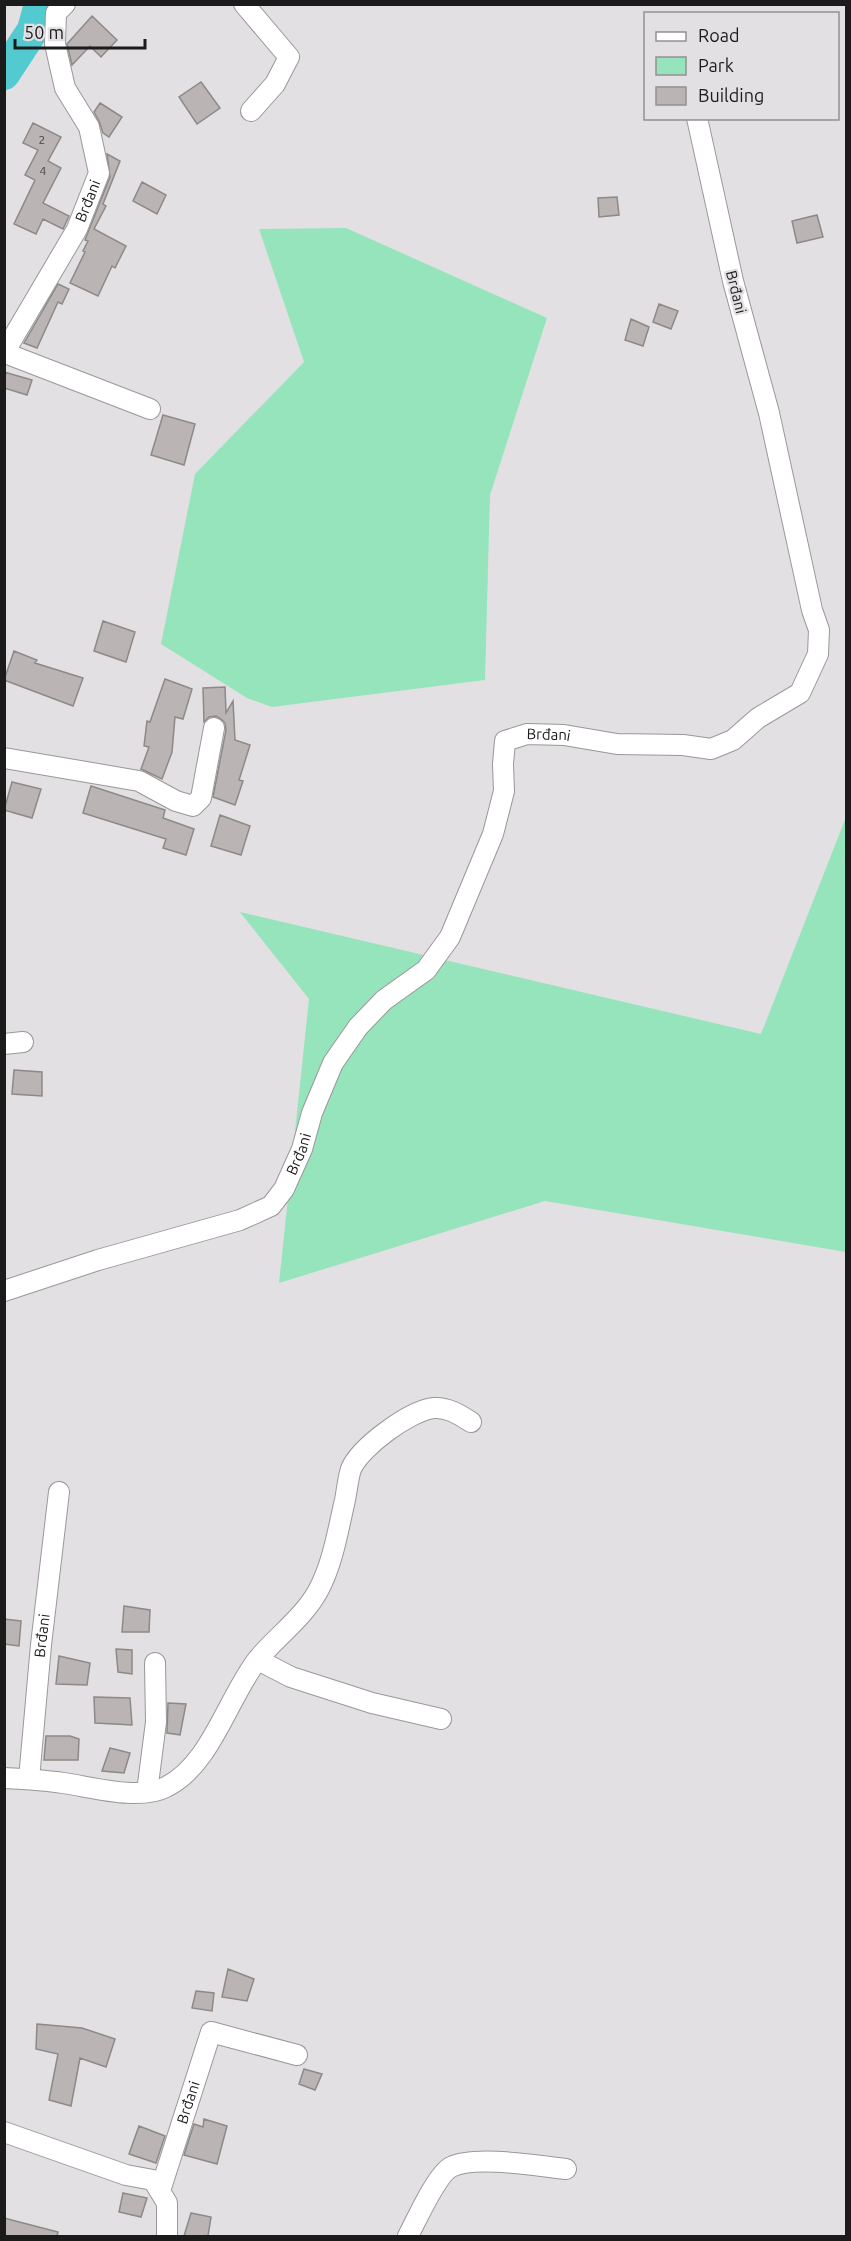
<svg xmlns="http://www.w3.org/2000/svg" width="851" height="2241" viewBox="0 0 851 2241" font-family="Ubuntu,sans-serif">
<style>
.green{fill:#96e4bc}
.lines{fill:none;stroke-linecap:round;stroke-linejoin:round}
.river{stroke:#53c9d0;stroke-width:32}
.building{fill:#bab5b4;stroke:#8d8987;stroke-width:1.5}
.minor-casing{stroke:#9a979a;stroke-width:22}
.minor{stroke:#fff;stroke-width:20}
.labels{text-anchor:middle;stroke-width:4.5;stroke-linejoin:round;paint-order:stroke}
.number-label{font-size:12px;fill:#444242}
.street-label{font-size:15px;fill:#1c1b1c;stroke:#e3e0e3}
</style>
<rect width="100%" height="100%" fill="#e3e0e3"/>
<path class="green" d="M346,228L547,318L490,495L485,680L272,707L247,698L161,644L195,474L304,362L259,229Z
M846,817V1252L545,1201L279,1283L309,999L240,912L761,1034Z"/>
<g class="lines">
<path class="river" d="M4,74L33,30L40,4"/>
</g>
<path class="building" d="M92,16L117,40L101,57L90,46L72,65L67,44Z
M201,82L220,108L197,124L179,97Z
M100,103L122,117L109,137L103,133L99,121L94,112Z
M33,123L61,137L48,161L61,168L43,203L69,216L63,229L43,219L36,234L14,224L35,180L25,175L38,150L23,143Z
M107,154L120,161L103,204L106,206L94,229L126,246L115,268L112,266L98,296L70,283L85,252L83,251L88,241L85,240L110,177Z
M142,182L166,195L157,214L133,201Z
M617,197L619,215L599,217L598,198Z
M817,215L823,237L797,243L792,221Z
M58,284L69,289L62,304L58,302L37,348L24,343Z
M659,304L678,311L671,329L653,322Z
M631,319L649,327L643,346L625,340Z
M4,372L32,380L27,395L4,388Z
M163,415L195,424L184,465L151,455Z
M103,621L135,632L126,662L94,651Z
M14,651L37,660L35,663L83,678L73,706L4,680Z
M165,679L192,689L183,719L175,717L172,752L162,779L141,769L149,747L144,746L147,721L150,722Z
M225,687L226,713L233,701L235,740L250,745L239,780L243,781L235,805L213,797L226,730L225,723L221,719L216,716L209,717L204,722L203,688Z
M12,782L41,789L32,818L4,810Z
M91,786L165,810L163,818L194,829L186,855L163,848L166,839L83,813Z
M220,815L250,826L241,855L211,846Z
M14,1070L42,1072V1096L12,1094Z
M124,1606L150,1610L149,1632H122Z
M4,1619L21,1621L19,1646L4,1644Z
M116,1649L132,1650V1674L118,1672Z
M59,1656L90,1663L87,1685L56,1684Z
M94,1697L130,1698L132,1725L95,1723Z
M168,1703L186,1704L180,1735L167,1733Z
M46,1736H70L79,1739L78,1760H44Z
M110,1748L130,1753L124,1773L102,1771Z
M228,1969L254,1979L247,2001L222,1997Z
M196,1991L214,1993L212,2011L192,2008Z
M37,2024L82,2028L115,2039L106,2067L80,2058L71,2106L49,2100L58,2054L36,2049Z
M304,2069L322,2074L315,2090L299,2084Z
M204,2119L227,2126L217,2164L184,2155L194,2124L203,2127Z
M139,2126L165,2136L156,2163L129,2154Z
M123,2193L147,2198L141,2217L119,2212Z
M191,2213L211,2217L208,2236H184Z
M4,2218L58,2232L57,2236H4Z"/>
<g class="lines">
<defs>
<g id="minor">
<path d="M244,4L289,57L275,84L251,111"/>
<path id="s1" d="M4,353L77,229L99,173L89,127L65,88L55,44L56,13L65,4"/>
<path d="M5,353L150,409"/>
<path d="M4,758L139,781L176,801L193,806L201,798L214,728"/>
<path d="M4,1044L23,1042"/>
<path id="s2" d="M4,1291L98,1260L240,1220L271,1206L284,1189L302,1149L312,1113L333,1063L358,1027L384,1000L426,970L450,937L493,834L504,791L503,764L505,741L527,734L564,735L617,744L683,745L711,749L733,740L758,718L800,693L818,654L819,630L812,610L769,413L733,281L697,118"/>
<path d="M258,1660L291,1677L372,1703L441,1719"/>
<path d="M4,1778C24,1779 44,1780 63,1783C92,1787 139,1801 166,1787C211,1765 228,1697 258,1659C277,1636 303,1618 318,1591C333,1563 338,1530 345,1500C347,1490 348,1478 351,1469C360,1447 411,1410 434,1408C448,1407 460,1415 471,1422"/>
<path id="s3" d="M29,1779L41,1645L59,1492"/>
<path d="M147,1792L156,1722L155,1663"/>
<path d="M4,2132L126,2175L153,2180L167,2203V2236"/>
<path id="s4" d="M160,2191L211,2032L297,2055"/>
<path d="M408,2236C416,2221 437,2174 451,2167C475,2155 538,2166 566,2169"/>
</g>
</defs>
<use href="#minor" class="minor-casing"/>
<use href="#minor" class="minor"/>
</g>
<g class="labels">
<g class="number-label">
<text x="42" y="144">2</text>
<text x="43" y="175">4</text>
</g>
<g class="street-label">
<text dy="5" stroke="none"><textPath href="#s1" startOffset="174">Brđani</textPath></text>
<text transform="translate(736 292) rotate(76)" y="5">Brđani</text>
<text dy="5" stroke="none"><textPath href="#s2" startOffset="862">Brđani</textPath></text>
<text dy="5" stroke="none"><textPath href="#s2" startOffset="340">Brđani</textPath></text>
<text dy="5" stroke="none"><textPath href="#s3" startOffset="144">Brđani</textPath></text>
<text dy="5" stroke="none"><textPath href="#s4" startOffset="93">Brđani</textPath></text>
</g>
</g>
<rect width="851" height="2241" fill="none" stroke="#1c1b1c" stroke-width="12"/>
<rect x="644" y="12" width="195" height="108" fill="#e3e0e3" stroke="#939193" stroke-width="1.5"/>
<rect x="656" y="32" width="30" height="9" fill="#ffffff" stroke="#939193" stroke-width="1.5"/>
<text x="698" y="42" font-size="18" fill="#1c1b1c">Road</text>
<rect x="656" y="57" width="30" height="18" fill="#96e4bc" stroke="#939193" stroke-width="1.5"/>
<text x="698" y="72" font-size="18" fill="#1c1b1c">Park</text>
<rect x="656" y="87" width="30" height="18" fill="#bab5b4" stroke="#939193" stroke-width="1.5"/>
<text x="698" y="102" font-size="18" fill="#1c1b1c">Building</text>
<path d="M15 39v9h130v-9" fill="none" stroke="#1c1b1c" stroke-width="3"/>
<text x="24" y="39" font-size="18" fill="#1c1b1c" stroke="#e3e0e3" stroke-width="4.5" paint-order="stroke">50 m</text>
</svg>
